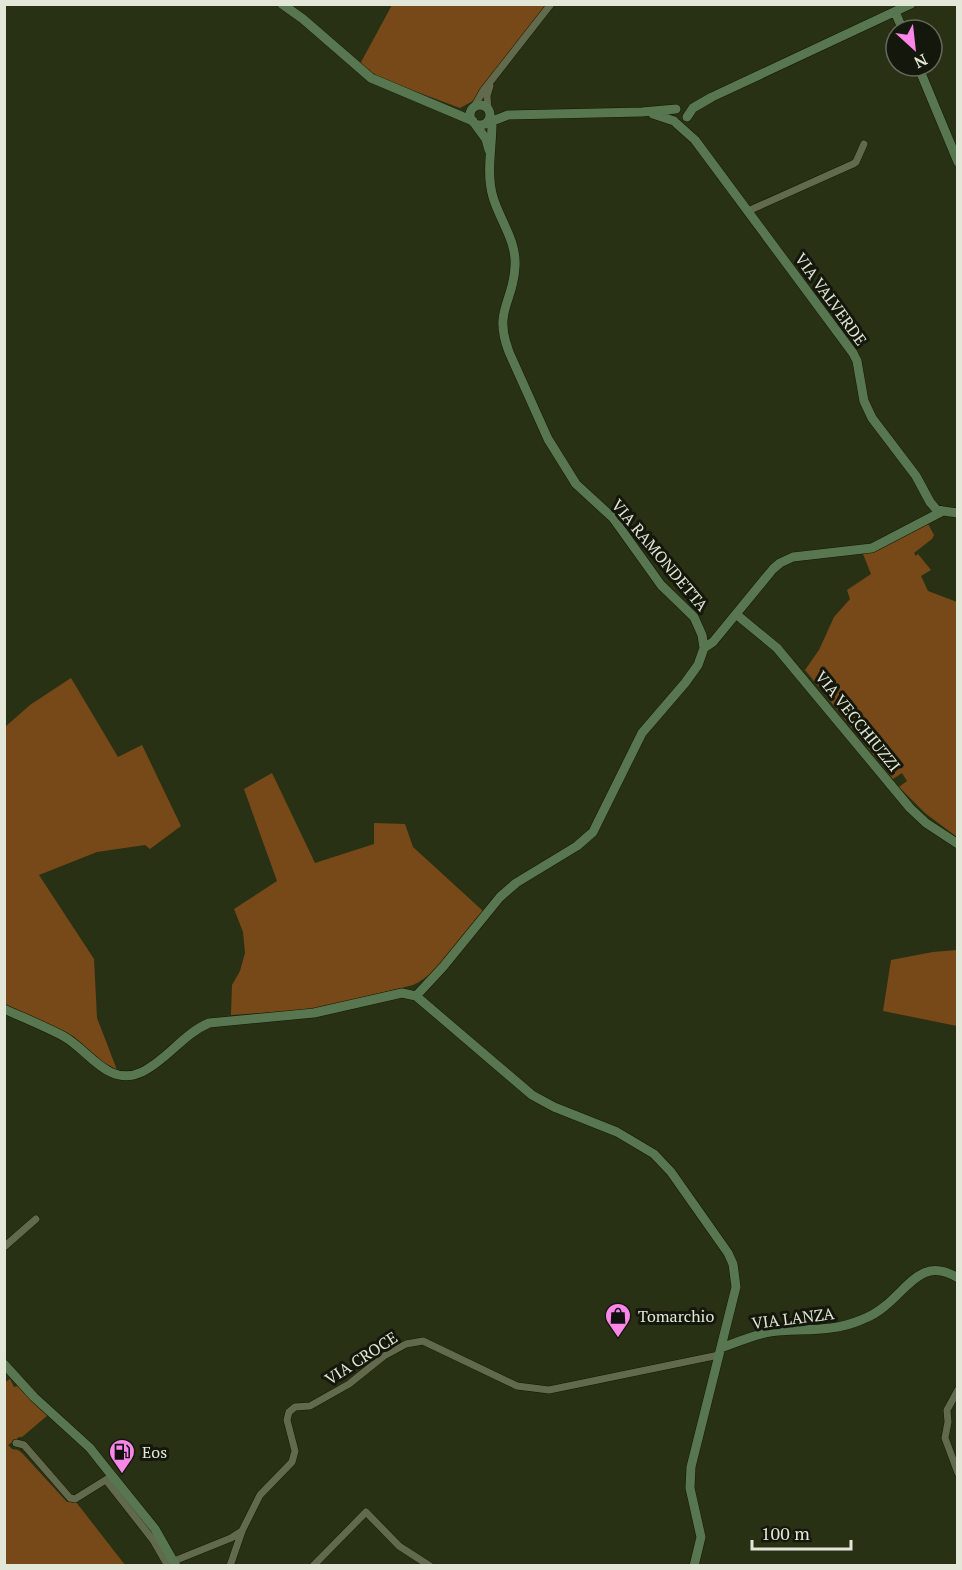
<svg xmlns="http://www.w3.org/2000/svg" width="962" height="1570" viewBox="0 0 962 1570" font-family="'PT Serif',serif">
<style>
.green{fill:#774919}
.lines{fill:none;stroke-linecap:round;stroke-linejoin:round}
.street-casing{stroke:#121901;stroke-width:8}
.secondary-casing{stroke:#121901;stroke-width:10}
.street{stroke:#616a4c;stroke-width:7}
.secondary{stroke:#587751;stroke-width:9}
.labels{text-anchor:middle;stroke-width:6;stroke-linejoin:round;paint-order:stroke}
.street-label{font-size:16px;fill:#e2e7d7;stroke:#14170b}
.poi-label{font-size:16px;fill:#e2e7d7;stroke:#14170b;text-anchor:start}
</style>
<rect width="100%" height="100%" fill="#293115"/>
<path class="green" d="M392,5H546L473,101L460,108L380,78L360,64Z
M928,524L934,535L932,539L914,553L916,556L918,554L931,570L921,576L928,591L957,602V837L925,813L899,787L907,781L902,773L893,779L805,670L819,650L834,617L850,599L847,590L871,574L863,554L882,548Z
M71,678L118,757L142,745L181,826L150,849L145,845L97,852L39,875L94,959L97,1018L117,1070L103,1062L73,1036L5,1004V727L30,705Z
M272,773L315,863L374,844V823L405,824L413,847L483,911C463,936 443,971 413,985L316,1009L231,1015L232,985L240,971L245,953L243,932L234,909L277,881L244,789Z
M957,950V1026L883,1011L891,960L933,952Z
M10,1379L14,1387L17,1386L48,1415L22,1437H19L8,1445L12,1449L18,1450L22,1453L67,1502H76L125,1565L5,1566L4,1383Z"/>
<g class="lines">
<defs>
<path id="street" d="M474,107L483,91L551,4
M488,109L487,96L490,86
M748,211L853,164L856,162L864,144
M4,1247L36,1219
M958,1390L947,1410L948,1422L945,1438L958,1473
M16,1443L24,1445L70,1498L75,1499L112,1476
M106,1480L153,1540L168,1566
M174,1561L231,1538L242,1531
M230,1566L242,1531L260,1495L292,1462L295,1451L287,1420L289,1412L295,1407L310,1406L349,1384L384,1356L406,1344L423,1341L517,1386L549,1390L719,1355
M313,1566L366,1512L399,1546L430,1566"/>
<path id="secondary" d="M282,4L303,19L371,78L473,121
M895,12L903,30
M918,66L958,162
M470 115a10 10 0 1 1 20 0a10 10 0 1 1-20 0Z
M653,114L674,121
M687,117L693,108L712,97L911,4
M676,123L695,140L853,353L857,361L864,401L872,418L916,476L930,502L936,509L943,511
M475,124L486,139L489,150
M485,124L508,115L642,112L676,109
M737,615L777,648L910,808L926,823L958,844
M704,648L713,642L773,569L780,563L793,557L872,548L943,511L958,513
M416,996L443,967L500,897L516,883L577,846L593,832L642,733L685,683L698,665L704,648L702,635L694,617L661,585L613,518L576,484L548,439L509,352C493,310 513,304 515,267C517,241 500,221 493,197C486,174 492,148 492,123L490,115
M4,1009C24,1018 44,1026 63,1036C89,1050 108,1088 142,1072C167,1060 183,1034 209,1023L314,1013L402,993L416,996L532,1095L554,1107L617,1132L654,1154L671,1172L728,1253L733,1264L736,1287L691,1467L690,1488L701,1537L694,1566
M721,1348C737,1342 753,1335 770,1332C800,1328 831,1333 861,1320C869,1317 878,1312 885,1306C909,1287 923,1256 958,1278
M4,1364L34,1397L90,1448L101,1462L155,1529L176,1566"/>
</defs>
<use href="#street" class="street-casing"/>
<use href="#secondary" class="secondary-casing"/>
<use href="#street" class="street"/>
<use href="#secondary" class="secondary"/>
</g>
<defs>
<symbol id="shop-pin" viewBox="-11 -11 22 30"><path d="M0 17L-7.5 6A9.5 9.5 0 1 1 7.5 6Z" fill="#fa87e8" stroke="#14170b"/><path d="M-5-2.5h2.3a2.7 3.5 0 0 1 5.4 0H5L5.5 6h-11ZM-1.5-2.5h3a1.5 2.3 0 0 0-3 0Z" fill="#111"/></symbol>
<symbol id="fuel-pin" viewBox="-11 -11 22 30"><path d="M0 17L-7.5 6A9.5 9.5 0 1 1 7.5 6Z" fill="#fa87e8" stroke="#14170b"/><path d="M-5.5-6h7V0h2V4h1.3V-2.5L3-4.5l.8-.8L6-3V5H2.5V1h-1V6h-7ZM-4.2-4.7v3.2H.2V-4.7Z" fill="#111"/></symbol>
</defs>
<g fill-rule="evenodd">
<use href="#shop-pin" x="603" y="1301" width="30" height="40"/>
<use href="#fuel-pin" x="107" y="1437" width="30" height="40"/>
</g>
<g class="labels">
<g class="street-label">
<text transform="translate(831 299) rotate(54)" y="6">VIA VALVERDE</text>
<text transform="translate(660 555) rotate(50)" y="6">VIA RAMONDETTA</text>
<text transform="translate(858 721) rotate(51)" y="6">VIA VECCHIUZZI</text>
<text transform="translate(793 1318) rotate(-7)" y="6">VIA LANZA</text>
<text transform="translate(361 1358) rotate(-33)" y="6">VIA CROCE</text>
</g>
<g class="poi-label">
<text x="638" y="1322">Tomarchio</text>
<text x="142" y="1458">Eos</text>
</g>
</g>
<rect width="962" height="1570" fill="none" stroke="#e2e7d7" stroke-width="12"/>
<g transform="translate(914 48) rotate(153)"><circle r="28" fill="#14170b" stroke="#666a5d" stroke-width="1.5"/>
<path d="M0-4.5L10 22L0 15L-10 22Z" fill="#fa87e8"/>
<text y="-9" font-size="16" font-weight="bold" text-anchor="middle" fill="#e2e7d7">N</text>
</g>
<path d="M752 1540v9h99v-9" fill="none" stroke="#e2e7d7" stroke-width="3"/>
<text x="761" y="1540" font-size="18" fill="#e2e7d7" stroke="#14170b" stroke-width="4.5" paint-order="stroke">100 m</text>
</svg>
